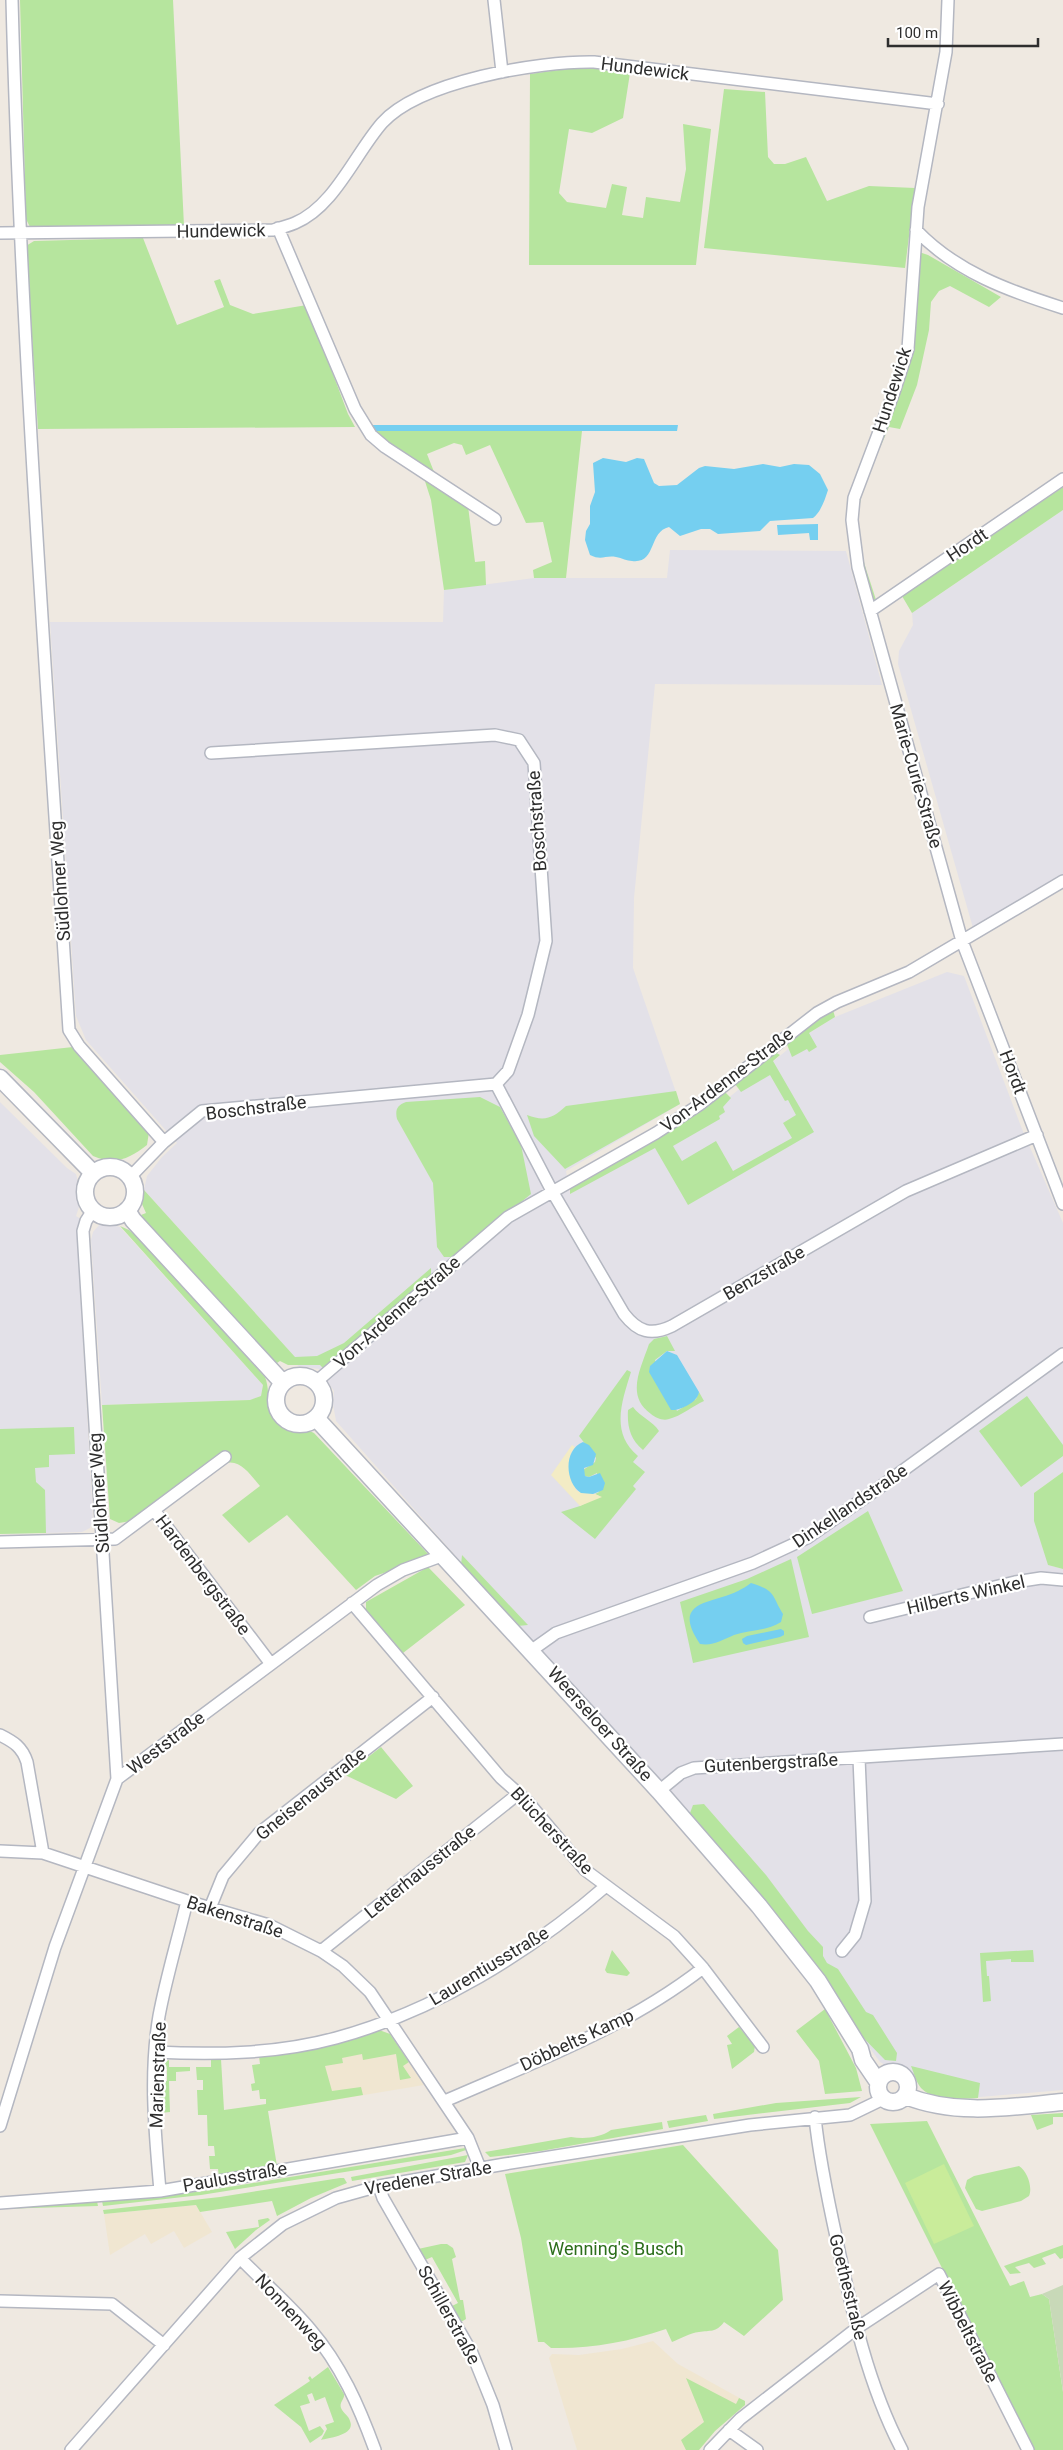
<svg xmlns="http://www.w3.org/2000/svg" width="1063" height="2450" viewBox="0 0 1063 2450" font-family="Roboto,sans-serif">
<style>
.industrial{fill:#e3e1e8}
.education{fill:#f0e6d1}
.green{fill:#b6e59e}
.sand{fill:#f3ecc5}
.cemetery{fill:#c8d9b8}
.pitch{fill:#c9ec9a}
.water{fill:#75cff0}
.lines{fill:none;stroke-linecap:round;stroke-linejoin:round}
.street-casing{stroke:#b4b7c1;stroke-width:14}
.secondary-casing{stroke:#b4b7c1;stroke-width:19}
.street{stroke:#fff;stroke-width:11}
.secondary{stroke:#fff;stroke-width:16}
.labels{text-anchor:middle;stroke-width:4.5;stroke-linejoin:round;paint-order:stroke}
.street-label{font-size:18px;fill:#2e2e2e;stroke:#fff}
.park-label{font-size:18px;fill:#2c6e1b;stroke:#fff}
</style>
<rect width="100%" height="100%" fill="#efe9e1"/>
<path class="industrial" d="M1063,510V874L973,928L898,664L899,651L913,625L912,613Z
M670,550L846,551L882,685L655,684L634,898L633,968L680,1104L566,1171L570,1194L721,1104L803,1037L835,1017L947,972L964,976L1022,1129L1063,1223V1472L1034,1493L1048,1565L1063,1569V2090L956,2099L922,2089L909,2071L903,2066H887L880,2062L761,1900L336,1421L333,1404L334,1391L319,1369L298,1366L293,1355L144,1190L147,1176L162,1157L177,1143L86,1040L76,1016L50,622H443L444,590L534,578H667Z
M0,1102L67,1168L76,1174L78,1182L79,1207L76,1216L81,1219L77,1234L93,1519L90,1528L82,1532L0,1534Z
M105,1223L120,1227L263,1385L261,1396L251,1400L102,1405L91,1240L93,1232L100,1224Z"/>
<path class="education" d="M379,2030L390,2034L424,2085L268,2111L259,2056Z
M196,2205L212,2232L184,2248L174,2231L151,2244L145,2234L110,2255L104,2214Z
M653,2341L678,2364L745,2401V2405L715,2431L699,2450H577L549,2358L552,2354L579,2355L622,2349Z"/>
<path class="green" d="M20,0H173L184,226L30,227L26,219Z
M580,67L630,73L623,118L592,133L569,129L559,193L567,202L606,208L612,184L627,187L622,215L643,218L646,197L680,202L686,169L683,124L711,129L696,265H529L530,74Z
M724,89L765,92L768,157L774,164H785L806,157L827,201L869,186L915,188L905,268L704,248Z
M143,238L177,325L224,307L214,281L220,279L230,305L253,314L307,305L348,414L355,427L38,429L26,246L34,241Z
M916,251L928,255L1001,297L989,307L950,286L939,291L931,302L929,330L917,385L900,429L889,427C876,458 857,491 858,526C858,551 869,576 876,600L871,598L857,554L856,502L905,372Z
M372,431H582L566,578H534L533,570L552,562L543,522L526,523L490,445L466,455L462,445L454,443L427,454L436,477Z
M423,475L468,506L475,562L485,561L486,585L444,590L431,500Z
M1063,487V510L912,613L902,596Z
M833,1010L835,1017L809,1033L817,1047L809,1052L807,1049L792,1057L786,1042Z
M73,1047L149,1132L147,1145C130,1158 116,1166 93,1156L34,1092L0,1062V1055Z
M775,1052L780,1055L773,1061L814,1132L688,1205L655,1148L570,1194V1186C623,1157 678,1130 725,1092L731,1098L723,1107L725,1112L719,1116L720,1119L673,1146L682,1161L716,1141L733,1171L792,1138L783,1123L796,1115L788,1100L785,1101L770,1075L741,1092L735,1084Z
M676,1091L680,1104L565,1169L534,1136L527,1115C545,1122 553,1118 566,1106Z
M480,1097L500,1107L521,1145L531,1194L459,1253L452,1257H444L437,1247L433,1183L397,1119C395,1110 397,1105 406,1102Z
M144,1190L295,1357L317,1356L344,1343L431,1268V1278L334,1361L323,1368L320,1365H288L280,1361L277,1363L265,1353L158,1237L141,1215L146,1213L142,1204Z
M120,1226L129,1230L137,1237L265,1377C273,1397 260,1421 291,1430C299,1432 307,1429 314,1433L428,1554L422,1560L375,1576L356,1590L287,1515L249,1543L222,1515L260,1486C251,1476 241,1459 226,1463L131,1521L119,1523L110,1519L102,1405L250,1400L261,1396L263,1385Z
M667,1336L675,1351H667L655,1360L677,1411L696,1399L699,1392L704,1401C693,1406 681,1416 669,1419C663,1421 656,1418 651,1414C625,1396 641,1368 649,1344L654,1339Z
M627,1370L631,1372C622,1401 610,1433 638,1456L633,1462L645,1472L633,1486L636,1489L595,1539L561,1512L580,1506L599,1496L595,1494L599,1492L597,1473L589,1477L585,1476L583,1470L595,1462L596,1458L579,1436Z
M1027,1396L1063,1445V1456L1021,1487L979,1431Z
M633,1407C640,1417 653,1421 659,1431L643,1450C630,1439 627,1426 628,1410Z
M74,1427L75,1454L49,1455V1467L35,1468L36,1482L45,1490L46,1533L0,1534V1429Z
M1063,1472V1569L1048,1565L1034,1521V1493Z
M868,1511L903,1591L812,1614L797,1557Z
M462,1555L528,1625L517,1626L461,1565Z
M791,1559L809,1637L693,1663L680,1602L747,1579Z
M428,1567L465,1605L403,1653L366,1610V1602Z
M381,1747L413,1786L396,1799L345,1775Z
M704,1804L766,1875L808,1931L823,1947V1956L827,1963L838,1969L866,2012L873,2015L897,2053L896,2061L885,2060L849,2023L690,1813L693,1805Z
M612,1950L630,1973L627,1976L607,1973L605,1970Z
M1033,1950L1034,1962H1011V1959L986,1961L987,1976H989L991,2001L983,2002L980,1953Z
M825,2009L856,2068L862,2091L825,2094L819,2061L796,2031Z
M739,2027L755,2046L754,2052L732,2069L727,2045L732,2044L727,2036Z
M379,2030L390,2034L409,2062L403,2066L411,2078L400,2080L396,2054L363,2060L362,2054L342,2058L343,2063L325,2066L332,2091L361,2087L363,2095L268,2111L277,2166L219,2177L218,2169H210L209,2156H215L214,2146H208L207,2115H198L197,2090H203V2080H197L196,2067H211V2059H221L224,2110L266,2104V2099H260L259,2090L252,2091L251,2084L255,2083L252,2065L260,2064L259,2056Z
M169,2060V2067H190V2071L176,2072V2081H169L170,2112L160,2113V2081H167V2069L160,2068L163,2063Z
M911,2066L980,2083L978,2098C961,2099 934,2102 921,2088C916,2082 914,2073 911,2066Z
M861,2097L850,2103L714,2119L713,2114L776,2103Z
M1063,2113V2117H1053V2124L1037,2130L1031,2115Z
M706,2115L708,2121L669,2128L667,2121Z
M927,2121L1010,2286L1024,2281L1030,2297L1042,2294L1049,2299L1063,2392V2450H1033L870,2124Z
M662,2122L663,2129L541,2151L490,2157L485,2152L571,2137C584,2139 600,2138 611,2130Z
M683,2145L778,2250L783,2300L744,2336L724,2322C716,2333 710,2330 699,2332C690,2333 680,2339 672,2342L666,2329C628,2342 591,2349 551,2348L544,2342H538L521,2238L505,2174Z
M465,2148L466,2150L451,2155L201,2195L103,2206L102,2201L205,2191Z
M468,2155L465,2162L352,2181L351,2177Z
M1019,2166C1027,2171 1033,2187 1029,2196L1021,2201L982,2211L976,2209L965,2188L967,2180L974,2176Z
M340,2178H344L347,2183L311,2198L277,2216L272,2201L200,2212L196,2205L104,2214L103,2210L220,2197Z
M97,2201L98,2206L0,2209V2204Z
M268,2218L270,2220L256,2230L235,2249L226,2232L259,2227L258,2220Z
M441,2244H447L453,2248L456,2257L452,2259L460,2300H463L466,2319L461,2322L452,2306L458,2303L432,2257L425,2260L418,2249Z
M1063,2245V2258L1060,2259L1055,2253L1042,2258L1046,2264L1034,2268L1029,2263L1015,2267L1021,2273L1010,2274L1004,2266Z
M328,2367L344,2394C345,2399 339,2402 341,2408C343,2413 349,2416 350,2421C356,2435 329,2438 321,2440L327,2429L325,2425L334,2422L325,2397L315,2401L312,2393L307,2395L310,2403L300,2406L309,2431L320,2426L324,2431L322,2435L310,2443L301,2427L274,2405L310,2381L308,2378L310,2376L312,2379Z
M686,2378L736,2404L739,2398L745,2401V2405L715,2431L699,2450H686L681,2440L704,2422Z"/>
<path class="sand" d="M572,1445L575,1447C565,1458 571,1479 577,1491L595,1494L602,1497L580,1506L551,1475Z"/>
<path class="cemetery" d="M1063,2285V2392L1049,2299L1042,2294Z"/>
<path class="pitch" d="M944,2164L974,2226L934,2244L905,2183Z"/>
<path class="water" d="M369,425H678L677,431H372Z
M603,458L626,462L637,458L644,459L654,483L659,486L677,485L699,468L705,466L734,469L763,464L780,467L794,464L809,465L820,474L828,490C825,499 821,512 813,518L770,521L760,531L718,534L710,529H701L680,536L669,527C648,532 657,564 632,561C627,561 622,558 616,557C605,555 602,561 590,555L585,540L586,531L590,524V506L595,492L593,463Z
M818,524V540H810L809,533L778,535L777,525Z
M667,1351L677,1355L699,1392C698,1402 680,1411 671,1410L649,1372L650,1366Z
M583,1442L589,1445L596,1454L593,1465L584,1468L585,1476L589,1477L600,1473L605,1483L603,1490L593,1494L581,1493C565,1483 563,1450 583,1442Z
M751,1583C776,1591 771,1594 783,1614L781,1622C767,1631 749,1630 734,1635C722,1640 714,1646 700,1644C670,1600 712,1604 738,1591C742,1589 747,1586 751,1583Z
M781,1629L784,1631V1635L780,1637L746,1645L743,1643L742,1639L747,1636Z"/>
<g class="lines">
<defs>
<path id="street" d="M12,0C21,344 47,687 69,1030L79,1046L164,1142
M494,0L502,72
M948,0L946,52L918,207L908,349L894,392L854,498L852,520L858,567L962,941L1063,1204
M278,228L355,409L371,435L385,447L495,519
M916,230C956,272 1009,291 1063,308
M0,233L273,230C280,228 288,226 295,223C334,207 355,154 382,123C420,81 539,61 594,62L938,104
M870,611L1063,479
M496,1084L552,1191L624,1314C638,1332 651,1336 672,1326L906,1191L1037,1135
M129,1175L135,1172L164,1142L202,1111L496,1084L508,1071L528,1015L546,941L534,763L519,740L495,735L211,753
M93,1210L86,1221L83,1231L117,1779
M316,1382L508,1217L656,1133L699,1105L817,1013L837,1002L909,972L1063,881
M154,1510L271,1664
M0,1542L115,1539L225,1457
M352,1603L501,1778L528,1802L585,1870L674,1936L703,1968L763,2047
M870,1617L1015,1582L1041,1578L1063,1580
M532,1650L556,1633L753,1563L807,1538L883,1485L1063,1354
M0,1735C14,1742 22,1747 27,1762L43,1853
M659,1791L681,1773L694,1768L1063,1744
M0,1851L43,1853L187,1901L269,1925L321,1951L343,1966L370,1992L468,2138L480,2168
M210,1908L223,1876L259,1833L433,1697
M321,1951L518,1794
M842,1951L855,1935L865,1901L859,1758
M155,2052C215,2055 277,2054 336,2038C435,2011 529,1953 606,1886
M445,2101C534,2062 626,2028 703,1968
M815,2117C819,2158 828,2200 837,2241C852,2312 868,2385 902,2450
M0,2126L55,1947L117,1779L377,1585L403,1570L444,1555
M379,2186L383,2198L472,2353L493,2405L506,2450
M160,2191C155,2133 149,2074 159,2016C166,1978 178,1939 187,1901
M0,2203L160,2191L468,2138
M240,2258C263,2282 289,2304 310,2329C341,2365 359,2406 375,2450
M0,2301L112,2304L164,2345
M729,2430L757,2450
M71,2450L240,2258L283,2224L336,2198L379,2186L505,2164L750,2125L850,2115L883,2099
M710,2450L740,2419L857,2328L939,2274L1028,2450"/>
<path id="secondary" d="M0,1078L93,1173
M85 1192a25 25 0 1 1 50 0a25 25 0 1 1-50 0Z
M127,1210L133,1220L283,1383
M276 1400a24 24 0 1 1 48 0a24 24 0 1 1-48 0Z
M316,1418L659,1791L759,1906L818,1981L860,2049L863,2060L878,2082
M878 2087a15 15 0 1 1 30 0a15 15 0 1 1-30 0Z
M906,2096C956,2116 1010,2107 1063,2102"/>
</defs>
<use href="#street" class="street-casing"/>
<use href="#secondary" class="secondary-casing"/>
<use href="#street" class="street"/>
<use href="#secondary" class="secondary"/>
</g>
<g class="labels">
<g class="street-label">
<text transform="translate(645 69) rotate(7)" y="6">Hundewick</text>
<text transform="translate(221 231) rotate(-1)" y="6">Hundewick</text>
<text transform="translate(892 390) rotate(-72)" y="6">Hundewick</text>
<text transform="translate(967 545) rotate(-34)" y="6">Hordt</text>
<text transform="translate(916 776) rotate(74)" y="6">Marie-Curie-Straße</text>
<text transform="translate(537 821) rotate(-94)" y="6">Boschstraße</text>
<text transform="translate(60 881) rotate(-94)" y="6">Südlohner Weg</text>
<text transform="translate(1013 1072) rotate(69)" y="6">Hordt</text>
<text transform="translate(727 1080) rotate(-37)" y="6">Von-Ardenne-Straße</text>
<text transform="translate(256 1108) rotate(-7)" y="6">Boschstraße</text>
<text transform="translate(764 1273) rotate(-30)" y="6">Benzstraße</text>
<text transform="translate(397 1312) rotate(-41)" y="6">Von-Ardenne-Straße</text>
<text transform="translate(99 1493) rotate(-94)" y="6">Südlohner Weg</text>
<text transform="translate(850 1506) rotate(-34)" y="6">Dinkellandstraße</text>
<text transform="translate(203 1575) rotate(53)" y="6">Hardenbergstraße</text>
<text transform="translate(966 1595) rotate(-13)" y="6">Hilberts Winkel</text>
<text transform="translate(600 1724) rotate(48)" y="6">Weerseloer Straße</text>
<text transform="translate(166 1743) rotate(-37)" y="6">Weststraße</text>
<text transform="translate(771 1763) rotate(-3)" y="6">Gutenbergstraße</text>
<text transform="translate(311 1794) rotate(-39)" y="6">Gneisenaustraße</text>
<text transform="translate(552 1831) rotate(47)" y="6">Blücherstraße</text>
<text transform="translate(420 1872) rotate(-39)" y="6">Letterhausstraße</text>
<text transform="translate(235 1917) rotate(18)" y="6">Bakenstraße</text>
<text transform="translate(489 1966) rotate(-31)" y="6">Laurentiusstraße</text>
<text transform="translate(577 2040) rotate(-25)" y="6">Döbbelts Kamp</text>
<text transform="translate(158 2075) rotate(-88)" y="6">Marienstraße</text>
<text transform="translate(235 2177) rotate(-10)" y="6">Paulusstraße</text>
<text transform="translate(428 2178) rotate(-10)" y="6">Vredener Straße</text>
<text transform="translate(848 2287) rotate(76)" y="6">Goethestraße</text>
<text transform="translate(291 2312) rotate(47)" y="6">Nonnenweg</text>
<text transform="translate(449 2315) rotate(61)" y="6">Schillerstraße</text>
<text transform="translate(968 2332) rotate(63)" y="6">Wibbeltstraße</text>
</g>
<g class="park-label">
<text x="616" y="2255">Wenning's Busch</text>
</g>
</g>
<path d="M888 38v8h150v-8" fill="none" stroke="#2e2e2e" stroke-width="2.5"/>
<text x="896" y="38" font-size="15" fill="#2e2e2e" stroke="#ffffff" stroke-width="4" paint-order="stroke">100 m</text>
</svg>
